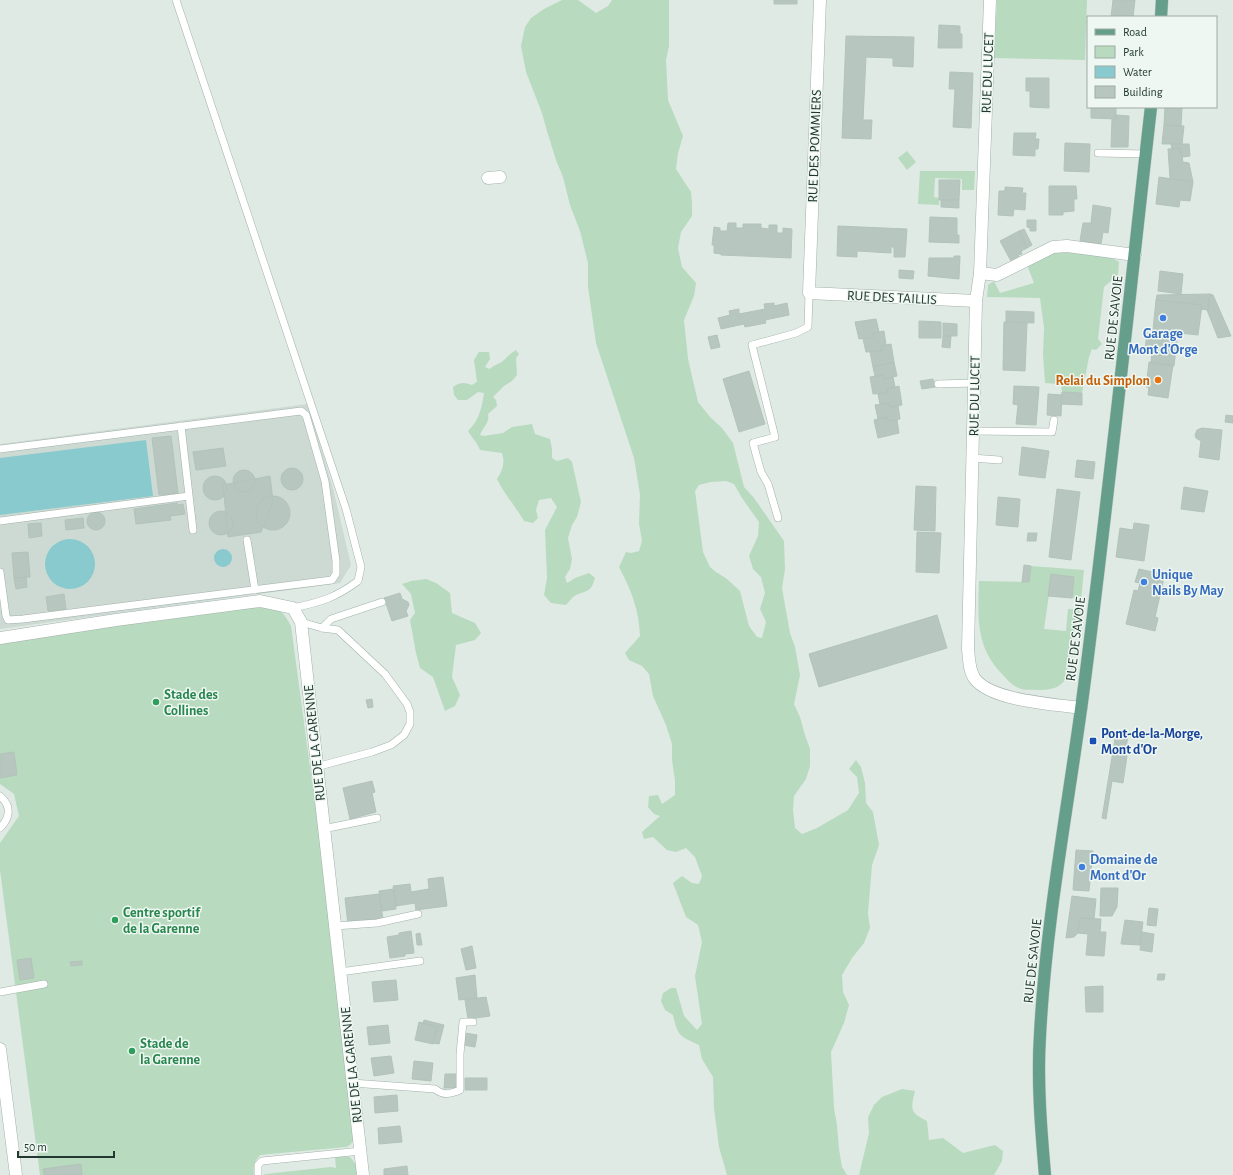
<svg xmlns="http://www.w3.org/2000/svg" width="1233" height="1175" viewBox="0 0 1233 1175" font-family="'Alegreya Sans',sans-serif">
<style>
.built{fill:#cdd9d3}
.green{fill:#b8dabe;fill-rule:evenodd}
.water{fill:#88cace}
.building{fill:#b7c7bf;stroke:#b2c3ba}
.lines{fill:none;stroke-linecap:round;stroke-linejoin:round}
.service-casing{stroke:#a2b1aa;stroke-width:8}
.minor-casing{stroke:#a2b1aa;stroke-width:13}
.primary-casing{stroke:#bcc4c1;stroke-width:13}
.service{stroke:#fff;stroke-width:7}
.minor{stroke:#fff;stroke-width:12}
.primary{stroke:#659e8a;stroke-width:12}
.shop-dot{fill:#3f7fe0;stroke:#eff7f2;stroke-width:1.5}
.food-dot{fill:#e8710a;stroke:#eff7f2;stroke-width:1.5}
.leisure-dot{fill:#2e9e5b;stroke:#eff7f2;stroke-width:1.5}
.transit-dot{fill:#1a4fb4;stroke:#eff7f2;stroke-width:1.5}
.labels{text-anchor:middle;stroke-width:3;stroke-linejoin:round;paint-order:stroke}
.street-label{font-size:14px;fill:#213930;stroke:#eff7f2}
.shop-label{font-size:14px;font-weight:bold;fill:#366cbe;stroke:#eff7f2;text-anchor:start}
.food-label{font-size:14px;font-weight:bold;fill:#c56008;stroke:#eff7f2;text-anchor:end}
.leisure-label{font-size:14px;font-weight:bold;fill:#27864d;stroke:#eff7f2;text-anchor:start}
.transit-label{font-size:14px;font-weight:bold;fill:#164399;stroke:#eff7f2;text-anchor:start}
</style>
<rect width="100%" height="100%" fill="#dfeae4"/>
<path class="built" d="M308,404L333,488L351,565L340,583L0,629V444Z"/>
<path class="green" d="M562,0H578L596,13L608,6L612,0H669V46L666,60L668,100L683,136L678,153L676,169L691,192L692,203V216L681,232L678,248L682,267L696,283L694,296L684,320L688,359L698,402L710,417L722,428L733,443L744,487L754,498L784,541L785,569L782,588L790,633L795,647L800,675L794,704L800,717L805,735L810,749V766L806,779L794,796L793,809L795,828L802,834L817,828L848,810L859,793L857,777L849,769L856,760L861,767L865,783L866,803L873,812L879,845L872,865L868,913L870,928L864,943L852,958L842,975L843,992L849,1005L844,1023L831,1052L834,1108L837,1125L839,1149L842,1167L847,1175H727L719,1147L714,1108L713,1077L702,1059L699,1045C680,1036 678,1037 673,1015L665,1010L661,1001L663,993L671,988H676L684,1016L697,1030L702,1024L695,976L702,942L698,925L686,917L673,883L682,876L692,883L699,884L702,876L695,857L686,848L676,852L667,850L653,837L644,839L642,832L660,816L654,814L648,807L649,796L658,795L662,804L675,795V780L672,760V744L666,725L653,696L649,674L642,666L629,660L625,653L640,636C639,609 631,590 619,567L626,552L631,553L639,551L642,541L639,524L640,495L634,458L596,343L588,287V263L580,231L570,205L563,177L556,160L547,131L542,113L526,72L521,46L525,27L531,18L544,9ZM726,481L734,484L742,498L759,522L758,536L749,556L753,569L761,577L765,593L760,609L766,622L762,638L757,637L749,626L740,591L727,579L716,572L710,567L703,552L695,491L699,485L711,482Z
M997,0H1087L1085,60L994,58Z
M907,151L916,162L907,170L898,158Z
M920,171H975L974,190H962V179L935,178L934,197L939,198V205L918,204Z
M1067,250L1111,258L1116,260L1119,262L1118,275L1104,287L1098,339L1102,344L1096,350L1092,349L1089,357L1082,393L1062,392L1061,384L1045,383L1043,355L1044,328L1040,298L987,297L988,285L994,281L1000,293L1034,283L1027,265L1054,252Z
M516,350L519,354L516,358L517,375L512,381L504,386L493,397L496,400L497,406L488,414C490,423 483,427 480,435L484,436L503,433L512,427L532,424L535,434L550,439L552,449V458L557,461L568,458L572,462L581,502L577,517L572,525L568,538L572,559L570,569L565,577L567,583L575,578L589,573L595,578C591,592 588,590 576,595C572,597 569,602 566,605L551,603L544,595L547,578L545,530L557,507L551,498L539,500L536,510L538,518L533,523L524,521C516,507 504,494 497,479C503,470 505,463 502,453L480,450C477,442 472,438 468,431C479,421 482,407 484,393L478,392L467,400H458L454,395L453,387C460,382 464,382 472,385L477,382L474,360L479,352H489L490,359L485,367L490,369C495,364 500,364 504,360C508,356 511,353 516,350Z
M1031,566L1084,570L1081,600L1072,598L1074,577L1052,574L1044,629L1066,631L1068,609L1080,610L1071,643L1066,678C1060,689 1049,690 1037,690C1032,689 1024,691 1019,688C1012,686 1006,678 1001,673C975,645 978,616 979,581L1029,582Z
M426,579L436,583L450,593L452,613L475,623L481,633L475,640L456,645L452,677L460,695L455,706L445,711L433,677L420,668L416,653L410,620L415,613L411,594L402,584L411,581Z
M262,604C279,609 282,609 291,626L317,819L354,1140L350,1145L346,1147L260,1155C254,1162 253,1166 254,1175H40L0,870V843L19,816L14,794L0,784V643Z
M902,1089L915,1091C911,1108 909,1113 927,1121L929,1140L943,1138L963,1153L995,1145L1003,1151L1002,1161L994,1175H859L869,1133L868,1117L874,1105L882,1097Z
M343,1156L350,1157C355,1162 358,1168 359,1175H264L265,1174L331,1167L336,1168L335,1157Z"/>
<path class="water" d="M146,440L153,496L0,515V458Z
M45 564a25 25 0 1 1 50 0a25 25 0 1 1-50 0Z
M214 558a9 9 0 1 1 18 0a9 9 0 1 1-18 0Z"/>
<path class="building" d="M774,0H797V4H774Z
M1113,0H1135L1133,17H1111Z
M939,25L960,26V34H962V48H938Z
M846,36L914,37L913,67L893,66V58L866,57L863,120H872L871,139L842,138Z
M950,72L973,73L971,128L953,127L955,89H949Z
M1026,78H1049V108L1030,107V91H1026Z
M1091,107H1116V119L1091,118Z
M1165,107H1182L1181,126L1164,125Z
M1116,115L1129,116L1128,147H1111L1112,119H1116Z
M1164,125L1184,126L1182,144H1162Z
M1014,133H1036L1035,139H1039L1038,149H1035V156L1013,155Z
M1065,143L1090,144L1089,172L1064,171Z
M1171,144H1189L1190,156L1182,157L1180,148L1172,149Z
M1180,148L1183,162L1189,163L1193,182L1170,178L1168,149Z
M1159,177L1193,182L1190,201L1180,200L1179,207L1156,204Z
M939,180H960L959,200H939Z
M1049,186H1076L1077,199H1074V211L1063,212V215H1049Z
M1005,187L1023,188L1022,193H1026L1025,210L1014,209L1013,216L998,215L999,191H1005Z
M941,200H959V208L941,207Z
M1093,205L1111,208L1108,233L1103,232L1101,244L1080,241L1083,223H1091Z
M930,217L957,218V235H959V243L929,242Z
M1027,220H1036V231H1030V228L1027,227Z
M728,223H736V228H743V224H761V228L769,229V225H777V233H783V228L792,229L791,258L721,255V254L714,253V245H712L714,227L720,228V231H727Z
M838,226L907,229L905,257H894V247H891V253L857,251V257L837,256Z
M1024,229L1032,245L1027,248L1019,231Z
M1019,231L1027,248L1021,251L1022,254L1018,255L1019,257L1011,261L1000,241Z
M954,256H960L959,279L928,276L929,258H954Z
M899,270L914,271L913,279L899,278Z
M1160,271L1183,274L1181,294L1158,291Z
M1210,294L1208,310L1201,309L1202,305L1156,300L1157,295Z
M1210,294L1213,295L1231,336L1218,338L1207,310H1208Z
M1156,300L1202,305L1198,335L1153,330Z
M774,303V306L787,303L789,315L765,320L766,323L745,327L744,324L721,329L718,318L730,315L729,311L739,309V314L765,309L764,304Z
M1006,311L1034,312V323L1006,322Z
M876,319L879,332L873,333V337L859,339L855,322Z
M919,321L941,322V338H919Z
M1004,322L1027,323L1025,371L1003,370Z
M943,323L957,324V336H943Z
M884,331L886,345L881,346L882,351L866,352L863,339L873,337V333Z
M1147,333L1172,335L1171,353L1145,350Z
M717,335L720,347L711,349L708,337Z
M943,336H951L950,348L942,347Z
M1172,340H1177L1174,366L1151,363L1152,351L1171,353Z
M891,344L894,362L873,367L870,352L882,351L881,346Z
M894,362L897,376L884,379L883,375L875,376L873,367Z
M1149,362L1173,365L1168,398L1148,395L1149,387H1146Z
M749,371L765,424L739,432L723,379Z
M883,375L884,379L893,377L895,387L887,389V393L873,394L870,377Z
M933,379L935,387L922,389L920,381Z
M899,386L902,405L890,407L889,403L880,404L878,394L887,393V389Z
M1014,386L1039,387L1036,425L1016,424L1018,405L1013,404Z
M1062,392L1082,393V405L1061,404Z
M1048,394L1062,395L1061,416L1047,415Z
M889,403L890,407L898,405L900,419L888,421L887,417L878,419L875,405Z
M1226,415L1233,416V423L1225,422Z
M887,417L888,421L897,420L899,433L878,438L874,420Z
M1202,428L1222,430L1219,460L1199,457L1201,441L1196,438L1195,435L1197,430Z
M171,436L178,493L159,495L152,438Z
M1022,447L1049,451L1045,478L1019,475Z
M223,448L226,466L196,470L193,452Z
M1077,460L1095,462L1093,479L1075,477Z
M281 479a11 11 0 1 1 22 0a11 11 0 1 1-22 0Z
M233 481a11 11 0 1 1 22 0a11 11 0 1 1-22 0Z
M203 488a12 12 0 1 1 24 0a12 12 0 1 1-24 0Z
M270,476L273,501L261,532L228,537L223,485Z
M916,486L936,487L935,531L914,530Z
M1184,487L1208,491L1204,512L1181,509Z
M1057,489L1080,492L1071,560L1049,557Z
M256 513a17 17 0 1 1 34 0a17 17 0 1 1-34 0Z
M998,497L1020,499L1018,527L996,525Z
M177,503L178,505L183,504L185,514L170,516L171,520L136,524L134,509Z
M209 523a12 12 0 1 1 24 0a12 12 0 1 1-24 0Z
M87 521a9 9 0 1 1 18 0a9 9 0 1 1-18 0Z
M83,518L84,528L66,530L65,520Z
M41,523L42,536L29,538L28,524Z
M1134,523L1149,525L1144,561L1116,557L1120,528L1133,530Z
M917,532L941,533L939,573L916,572Z
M1028,533H1037L1036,541H1027Z
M28,552L30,577L14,578L12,553Z
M1024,565L1031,566L1029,582H1022Z
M1139,569L1157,573V576L1164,578L1155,617L1158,618L1155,631L1126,624L1134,590L1138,591L1140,583L1135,582Z
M1051,574L1074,577L1072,598L1048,596Z
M26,577L27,587L16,589L14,578Z
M400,593L402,599L408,602L409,605L406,611L408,616L392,621L384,598Z
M64,594L66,609L48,611L46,597Z
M937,615L947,648L819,687L809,654Z
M372,699L373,707L368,708L366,700Z
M1116,733L1128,735L1125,755L1127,756L1123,783L1112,781L1106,819L1102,818Z
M14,752L17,775L0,778V754Z
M372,781L375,792L372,793L376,812L350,819L343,788Z
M1076,850L1093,851L1089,891L1073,890Z
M443,877L447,906L416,910L415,903L396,906L393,886L410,884L411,892L429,889L428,879Z
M1101,888H1118L1117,907L1112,916H1100Z
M394,889L396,909L382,911L379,891Z
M379,894L383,919L348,924L345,898Z
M1072,896L1096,899L1094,919L1080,918L1078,933L1074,937L1066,938Z
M1149,908L1158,909L1156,926L1147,925Z
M1080,918L1101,919L1100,932H1106L1104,956L1086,955L1088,934L1078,933Z
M1125,920L1143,922L1140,945L1121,944Z
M411,931L414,953L405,954V956L390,958L387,937L399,935V933Z
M1142,932L1154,934L1152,952L1140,950Z
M420,933L422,945H417L416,934Z
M472,946L476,968L466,970L461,949Z
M31,958L34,978L20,980L17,960Z
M82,961V965L71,966L70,962Z
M1158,974H1165L1164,980H1157Z
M475,975L477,998L459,1000L456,978Z
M396,980L398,1000L374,1002L372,982Z
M1103,986V1012H1086L1085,987Z
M486,997L490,1016L468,1019L465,1000Z
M424,1020L444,1025L439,1044L433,1043L437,1027L423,1023Z
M419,1022L437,1027L433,1044L415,1040Z
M388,1025L390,1043L369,1045L367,1027Z
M465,1033L477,1035L475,1047L463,1045Z
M391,1056L394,1073L374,1076L371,1058Z
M414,1061L433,1063L431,1081L412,1079Z
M445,1074H457L456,1088H444Z
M465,1078H487V1090H465Z
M397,1095L398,1111L375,1113L374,1097Z
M400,1126L402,1142L379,1144L378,1128Z
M81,1164L82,1175H44L43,1169Z
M407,1166L408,1175H384V1169Z"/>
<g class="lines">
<defs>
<path id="service" d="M176,0L346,509L361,567L358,581C335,598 321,602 293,608
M1098,153L1145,154
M938,384L974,383
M181,426L193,530
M973,431L1052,432L1054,420
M0,449L301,411L306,415L325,481L336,561V574L332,580L23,619L8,620L6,616L0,572
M972,458L999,460
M778,518L768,484L761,472L753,443L775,437L752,345L796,333L808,327L809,293
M0,521L189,496
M247,540L255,590
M301,622L322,628L338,630L385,674L407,704L410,712V724L404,735L391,745L372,752L316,767
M322,628L331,619L382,602
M0,796C12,806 10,818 0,828
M323,829L377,818
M335,926L377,923L418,914
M340,972L420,961
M0,992L44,984
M352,1083L435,1089C444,1096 450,1094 460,1090V1054L463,1022H473
M258,1175V1165L262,1161L361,1151"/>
<path id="minor" d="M820,0L809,293L976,301
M990,0L980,273L976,301L968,649C969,659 969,671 975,679C992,701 1054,704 1081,708
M488,178L500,177
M980,273L997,275L1053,247L1067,246L1135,255
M0,638L116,620L260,601L293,608L301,622L363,1175
M0,1049L16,1175"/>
<path id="primary" d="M1161,17L1162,0
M1045,1175C1041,1129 1037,1081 1040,1035C1046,918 1069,802 1084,687C1109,494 1129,300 1151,107"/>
</defs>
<use href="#service" class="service-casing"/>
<use href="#minor" class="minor-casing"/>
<use href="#primary" class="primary-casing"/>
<use href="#service" class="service"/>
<use href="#minor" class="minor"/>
<use href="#primary" class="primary"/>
</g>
<g class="shop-dot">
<circle cx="1163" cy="318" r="4"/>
<circle cx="1144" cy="582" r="4"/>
<circle cx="1082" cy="867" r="4"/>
</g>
<circle class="food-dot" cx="1158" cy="380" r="4"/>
<g class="leisure-dot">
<circle cx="156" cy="702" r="4"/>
<circle cx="115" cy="920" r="4"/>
<circle cx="132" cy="1051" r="4"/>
</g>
<rect class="transit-dot" x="1089" y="737" width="8" height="8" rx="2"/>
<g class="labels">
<g class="street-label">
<text transform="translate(987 73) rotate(-88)" y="5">RUE DU LUCET</text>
<text transform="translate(814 146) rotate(-88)" y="5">RUE DES POMMIERS</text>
<text transform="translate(892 297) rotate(3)" y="5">RUE DES TAILLIS</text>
<text transform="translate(1113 318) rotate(-84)" y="5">RUE DE SAVOIE</text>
<text transform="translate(974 396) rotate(-89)" y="5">RUE DU LUCET</text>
<text transform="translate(1075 639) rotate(-83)" y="5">RUE DE SAVOIE</text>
<text transform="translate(314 743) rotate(-96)" y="5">RUE DE LA GARENNE</text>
<text transform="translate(1032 961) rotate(-84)" y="5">RUE DE SAVOIE</text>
<text transform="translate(351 1065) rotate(-96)" y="5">RUE DE LA GARENNE</text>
</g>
<g class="shop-label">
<text x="1163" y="338" text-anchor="middle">Garage<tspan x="1163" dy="16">Mont d'Orge</tspan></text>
<text x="1152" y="579">Unique<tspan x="1152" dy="16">Nails By May</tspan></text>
<text x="1090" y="864">Domaine de<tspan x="1090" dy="16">Mont d'Or</tspan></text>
</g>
<g class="food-label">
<text x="1150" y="385">Relai du Simplon</text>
</g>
<g class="leisure-label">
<text x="164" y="699">Stade des<tspan x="164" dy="16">Collines</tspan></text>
<text x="123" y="917">Centre sportif<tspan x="123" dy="16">de la Garenne</tspan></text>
<text x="140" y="1048">Stade de<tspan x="140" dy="16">la Garenne</tspan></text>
</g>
<g class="transit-label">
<text x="1101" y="738">Pont-de-la-Morge,<tspan x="1101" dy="16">Mont d'Or</tspan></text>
</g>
</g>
<rect x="1087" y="16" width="130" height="92" fill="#eff7f2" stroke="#9daba4"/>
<rect x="1095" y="29" width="20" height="6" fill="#659e8a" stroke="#9daba4"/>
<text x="1123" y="36" font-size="12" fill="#213930">Road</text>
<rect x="1095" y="46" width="20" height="12" fill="#b8dabe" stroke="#9daba4"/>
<text x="1123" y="56" font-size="12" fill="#213930">Park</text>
<rect x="1095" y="66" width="20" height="12" fill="#88cace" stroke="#9daba4"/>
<text x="1123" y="76" font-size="12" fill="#213930">Water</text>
<rect x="1095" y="86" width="20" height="12" fill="#b7c7bf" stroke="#9daba4"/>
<text x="1123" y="96" font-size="12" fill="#213930">Building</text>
<path d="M18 1151v6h96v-6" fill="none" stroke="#213930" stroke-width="2"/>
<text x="24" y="1151" font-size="12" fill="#213930" stroke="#eff7f2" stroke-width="3" paint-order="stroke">50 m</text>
</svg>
